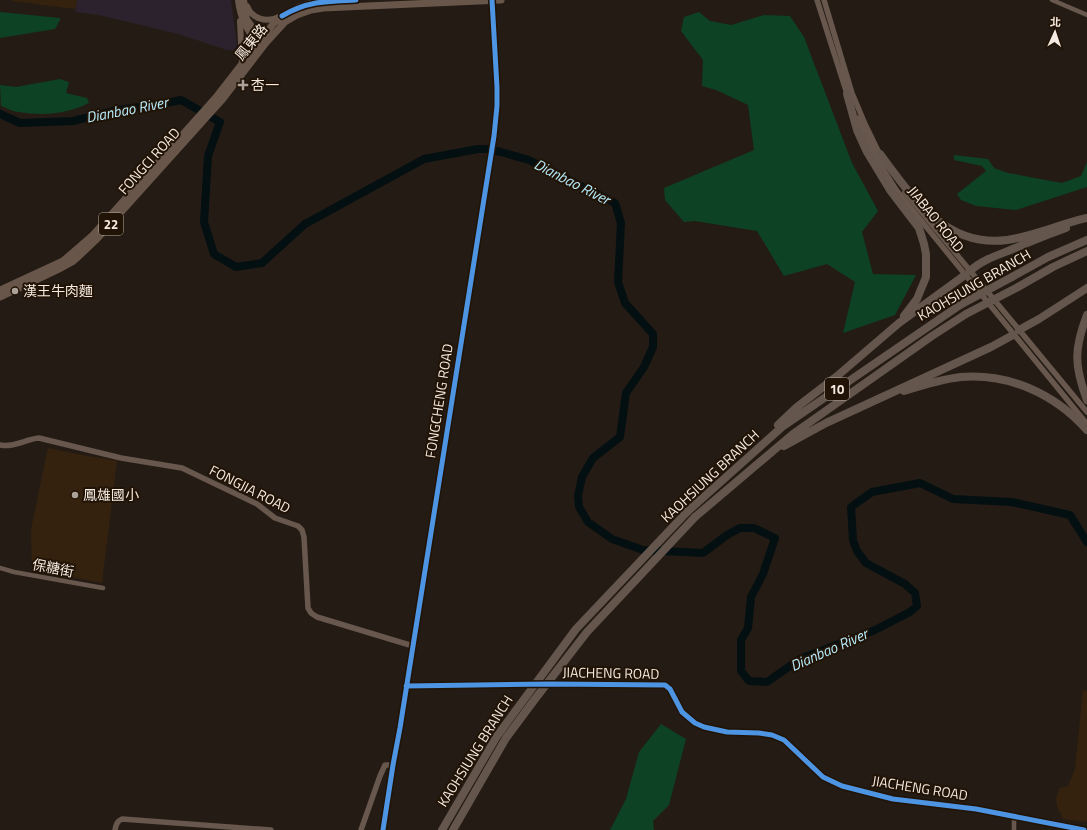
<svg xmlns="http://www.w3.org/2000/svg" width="1087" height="830" viewBox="0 0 1087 830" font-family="'Titillium Web','Noto Sans TC',sans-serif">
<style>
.commercial{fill:#2b222d}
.built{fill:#34220f}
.green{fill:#0d4224}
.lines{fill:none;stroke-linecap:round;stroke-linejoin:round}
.river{stroke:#040f12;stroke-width:8}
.minor{stroke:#67574d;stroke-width:4.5}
.tertiary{stroke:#67574d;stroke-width:5.5}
.secondary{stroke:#6b584c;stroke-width:6}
.primary{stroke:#69564a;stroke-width:7}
.motorway{stroke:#64564d;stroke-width:8}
.motorway-bridge{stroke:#64564d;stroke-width:8}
.cycleway-casing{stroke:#211305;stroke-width:8}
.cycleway{stroke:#4d94e3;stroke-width:5}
.poi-dot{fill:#aca299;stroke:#211305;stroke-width:1.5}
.labels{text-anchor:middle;stroke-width:4;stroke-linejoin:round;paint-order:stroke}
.shield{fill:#211305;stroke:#b5aa9f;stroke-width:1}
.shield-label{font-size:13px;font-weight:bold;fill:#f5eae1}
.street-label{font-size:14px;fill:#f5eae1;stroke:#211305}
.poi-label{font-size:14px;fill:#f5eae1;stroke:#211305;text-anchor:start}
.water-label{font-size:15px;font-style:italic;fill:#b6ecfd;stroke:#211305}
</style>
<rect width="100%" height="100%" fill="#241c14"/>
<path class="commercial" d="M77,0H231L237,45L234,50H227L178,34L99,15L75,12Z"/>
<path class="built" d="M12,0H77L75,9L12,1Z
M48,448L77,454L117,461L102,583L32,569L31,529Z
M1083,690L1087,691V822L1063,819L1057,806L1056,798L1060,788L1068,786L1075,769Z"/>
<path class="green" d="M0,12L60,18V20L55,29L0,38Z
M699,12L710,21L731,25L764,15L790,16L804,37L852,163L878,211L862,232L873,274L916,275L895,315L843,333L855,282L827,264L784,276L757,231L695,221L684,222L665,200L664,188L754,150L748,105L716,90L702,86L703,60L681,31L684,17Z
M60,79L69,82L66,93L87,98L89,103C67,114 43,116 19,112C13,112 7,108 1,106L0,85L16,87Z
M954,155L988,159L994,168L1008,173L1062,183L1081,176L1087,162V187L1016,210L976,206L961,200L957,194L986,171L982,166L954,160Z
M661,724L686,739L669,805L653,821L654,830H610L626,799L639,752Z"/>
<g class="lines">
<path class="river" d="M0,114L20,123L73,121L118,110L161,104L181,100L220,122L208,156L204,222L214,254L236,267L262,263L305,224L424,159L478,149H487L501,152L529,160L615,203L621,223L618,282L625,303L653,334V347L644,367L626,393L620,437L593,458L582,477L578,496L579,507L588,522L612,539L643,550L703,553L727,535L740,528H754L775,538L763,574L751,597L748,628L741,640V671L749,681L767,682L800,659L875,630L910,612L917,606L915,593L905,584L866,563L857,551L853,540L851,507L872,492L920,483L953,499L1012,502L1070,515L1087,542"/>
<path class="minor" d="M1052,0L1087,15
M0,568L14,572L103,588
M1014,830V817"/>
<path class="tertiary" d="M817,0L848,97
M824,0L852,93L865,124L881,157
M857,118C868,144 881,167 897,191L1087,424
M905,192L1087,412
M0,445C13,448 26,439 39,438L121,458L182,468L257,504L275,518L298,526L302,530L304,537L308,608L311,613L317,617L413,646
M545,684L665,685L670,689L682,712L695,723L704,727L727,732L759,733L772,735L784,740L823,777L842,786L893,799L976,809L1084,830
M406,686L536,684
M115,830C116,825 117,821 122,819L271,830
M361,830L380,776L385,765H393
M383,830L393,765L400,728L494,136L497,106V87L492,0"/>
<path class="secondary" d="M238,0C240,19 247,33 261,47
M244,0L247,19L264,43
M247,6C252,19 266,23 279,17
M240,21L242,64"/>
<path class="primary" d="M0,290L63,261L92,236L217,96L273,24C300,0 322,1 356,0
M0,297L61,268L72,262L79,256L97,239L222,100L265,44L285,22L297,15L311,10L323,8L501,0"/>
<path class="motorway" d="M847,94L857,130L867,152L890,190L919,228L924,244L926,254V277L917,299L904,316
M880,154C912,197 946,248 1007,240C1034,236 1060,224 1087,218
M970,271C981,261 995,256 1008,251C1027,243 1046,235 1066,228
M1012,277L1048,257L1087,240
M1018,287L1053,267L1087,251
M1087,315C1074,349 1074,365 1087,400
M1019,330L1039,319L1087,288
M904,391C923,385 942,379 961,377C1009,373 1055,394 1087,430
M778,425L797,407L836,377L899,323L965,275
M784,446L826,423L991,347L1013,335
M687,512L782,427L960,305
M695,517L793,434L932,336L966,314"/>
<path class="motorway-bridge" d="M960,305L1012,277
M966,314L1018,287
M442,830L497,736L576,629L687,512
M453,830L506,738L535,699L587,632L695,517"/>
<defs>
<path id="cycleway" d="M282,16C307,1 328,1 356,0
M406,686L551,684L665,685L670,689L682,712L695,723L704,727L727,732L759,733L772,735L784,740L823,777L842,786L893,799L976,809L1084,830
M383,830L393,765L400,728L494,136L497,106V87L492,0"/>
</defs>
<use href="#cycleway" class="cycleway-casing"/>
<use href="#cycleway" class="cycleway"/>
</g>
<g class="poi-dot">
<path d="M241 79h4v4h4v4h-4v4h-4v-4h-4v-4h4z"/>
<circle cx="15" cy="291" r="4"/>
<circle cx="75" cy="495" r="4"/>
</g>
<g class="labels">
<g class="shield">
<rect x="99" y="213" width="24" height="22" rx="3"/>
<rect x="825" y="378" width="24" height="22" rx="3"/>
</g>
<g class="shield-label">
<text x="111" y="229">22</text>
<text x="837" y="394">10</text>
</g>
<g class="street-label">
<text transform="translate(251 42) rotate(-51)" y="5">鳳東路</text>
<text transform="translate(149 161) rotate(-48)" y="5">FONGCI ROAD</text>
<text transform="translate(936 219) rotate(51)" y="5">JIABAO ROAD</text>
<text transform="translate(974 285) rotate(-30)" y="5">KAOHSIUNG BRANCH</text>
<text transform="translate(439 401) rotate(-81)" y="5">FONGCHENG ROAD</text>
<text transform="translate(710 476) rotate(-43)" y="5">KAOHSIUNG BRANCH</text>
<text transform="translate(250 489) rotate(27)" y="5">FONGJIA ROAD</text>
<text transform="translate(53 568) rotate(11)" y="5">保糖街</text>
<text transform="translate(611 673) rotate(1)" y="5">JIACHENG ROAD</text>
<text transform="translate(475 751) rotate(-58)" y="5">KAOHSIUNG BRANCH</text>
<text transform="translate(920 788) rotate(9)" y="5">JIACHENG ROAD</text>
</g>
<g class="poi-label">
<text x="251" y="90">杏一</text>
<text x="23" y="296">漢王牛肉麵</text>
<text x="83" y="500">鳳雄國小</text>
</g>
<g class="water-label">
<text transform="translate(127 110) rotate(-11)" y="5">Dianbao River</text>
<text transform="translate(572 182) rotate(27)" y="5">Dianbao River</text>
<text transform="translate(829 650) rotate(-24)" y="5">Dianbao River</text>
</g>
</g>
<g transform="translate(1055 32) rotate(3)" stroke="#211305" stroke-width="3" paint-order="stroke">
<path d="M0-3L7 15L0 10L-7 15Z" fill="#f5eae1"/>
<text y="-6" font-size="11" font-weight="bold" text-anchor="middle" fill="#f5eae1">北</text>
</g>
</svg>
